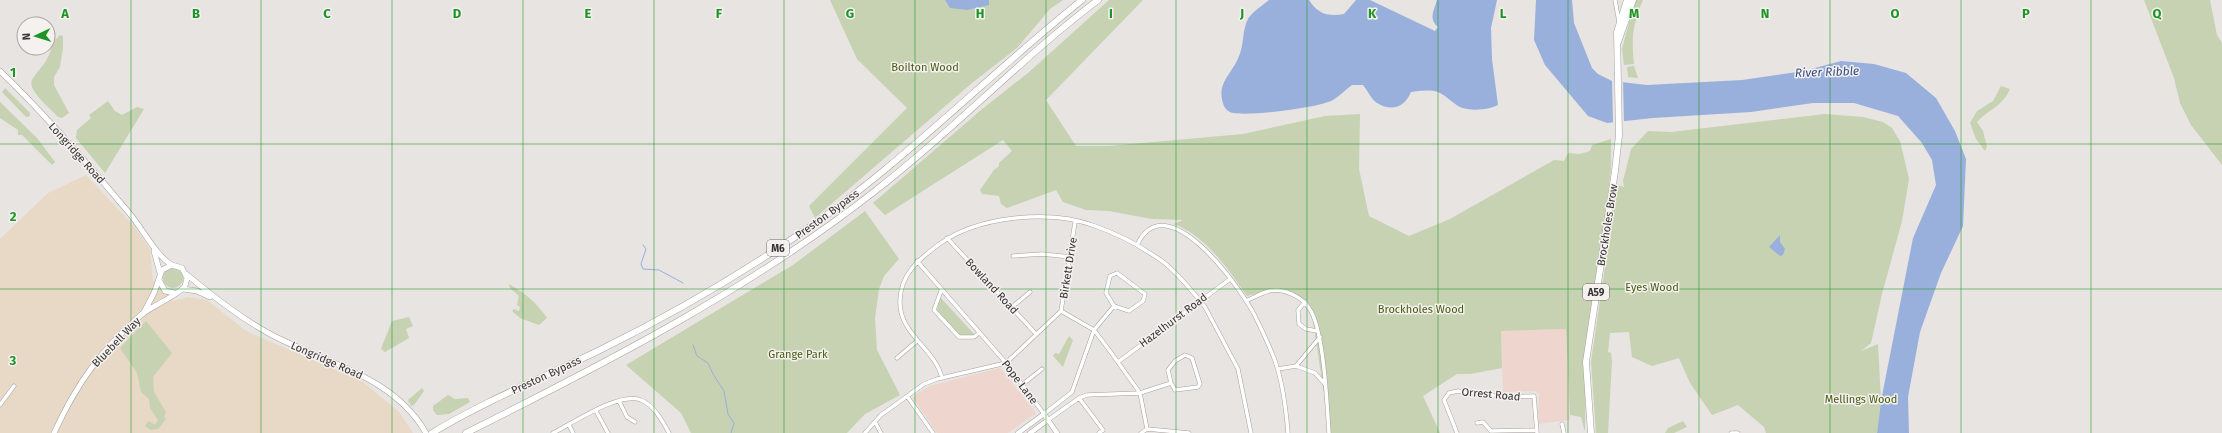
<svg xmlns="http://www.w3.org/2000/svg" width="2222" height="433" viewBox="0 0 2222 433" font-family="'Fira Sans',sans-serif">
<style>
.commercial{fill:#e8d8c6}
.education{fill:#eed5ce}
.green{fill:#c6d2b1}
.water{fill:#9ab0dc}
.pier{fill:#e7e4e2}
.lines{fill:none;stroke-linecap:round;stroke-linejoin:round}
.stream{stroke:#9ab0dc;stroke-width:1}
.minor-casing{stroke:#a5a2a0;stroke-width:4.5}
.tertiary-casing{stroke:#a5a2a0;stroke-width:5.5}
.secondary-casing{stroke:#a5a2a0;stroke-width:6}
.trunk-casing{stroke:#a5a2a0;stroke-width:7}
.motorway-casing{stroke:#a5a2a0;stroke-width:7}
.minor{stroke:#fff;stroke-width:3.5}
.tertiary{stroke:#fff;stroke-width:4.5}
.secondary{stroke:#fff;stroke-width:5}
.trunk{stroke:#fff;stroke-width:6}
.motorway{stroke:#fff;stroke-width:6}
.grid{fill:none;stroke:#1c9525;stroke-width:1;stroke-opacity:0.55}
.labels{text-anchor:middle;stroke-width:3;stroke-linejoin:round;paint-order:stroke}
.shield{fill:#f4f1ef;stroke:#6f6d6c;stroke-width:1}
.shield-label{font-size:10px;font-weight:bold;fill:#363534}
.park-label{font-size:11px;fill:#475b11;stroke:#f4f1ef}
.street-label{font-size:11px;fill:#363534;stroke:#f4f1ef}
.water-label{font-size:12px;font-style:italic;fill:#314b83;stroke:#f4f1ef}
.grid-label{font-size:13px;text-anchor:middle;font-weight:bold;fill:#1c9525;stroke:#f4f1ef;stroke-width:3;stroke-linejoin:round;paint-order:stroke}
</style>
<rect width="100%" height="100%" fill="#e7e4e2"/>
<path class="commercial" d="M86,175L134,226L150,249L153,280L174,301L188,297L207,300L246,331L363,382L399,412L413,433H0V239L48,193Z"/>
<path class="education" d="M1566,329L1570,420L1538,424L1539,393L1534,391L1503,392L1501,331Z
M1000,368L1036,413L1008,433H937L913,398L918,393L930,386Z"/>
<path class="green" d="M830,0H1063L1050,9L1017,48L972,83L815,218L809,206L907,108L857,59Z
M1109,0H1143L1046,100L1076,146H1109L1243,134L1325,116L1360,114L1359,169L1369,216L1409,236L1450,219L1554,160L1564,161L1568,153L1580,154L1590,151L1592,145L1611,139V170L1586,362L1585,432L1581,417L1570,415L1566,329L1501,331L1502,368L1470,374H1457L1423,396L1440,433H1330L1312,315L1307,301L1278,288L1247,296C1228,269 1206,236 1174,224L1183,220L1152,219L1109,211L1086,210L1063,202L1056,190L1007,208L1001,204L999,196L982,194L980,190L994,170L999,166V163L1012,151L1003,140L885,215L873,203L981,110L1028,73Z
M1635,0H1643C1633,24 1631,37 1634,64L1624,65L1622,49Z
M2144,0H2210L2217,35L2222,43V165L2191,125L2180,103L2174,78Z
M60,35L63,36V48L60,67L54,77V85L69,113L62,118L58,117C51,109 27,90 32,80C36,72 43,67 47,59C52,50 52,42 60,35Z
M1634,66L1638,78L1628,77L1627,67Z
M2001,86L2010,89C2003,106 1989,109 1977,122L1983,131L1987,147L1985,151L1976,139L1970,123L1977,111L1993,101Z
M5,88L30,113V116L26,117L2,92Z
M108,101L115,111L122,115L137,107L144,109L105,173L76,138L77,130L91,118L89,115Z
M0,102L37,138L55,162L52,165L22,135H18V130L0,118Z
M1825,114L1863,117L1883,122L1892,128L1900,141L1909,179L1902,221L1882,294L1871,343L1861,351L1878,344L1881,401L1877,433H1766L1764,427L1738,405L1712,415L1690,383L1679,358L1652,366L1632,357L1629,332L1610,333L1608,352L1611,353L1612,361L1608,433H1596L1591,362L1617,185L1624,187L1623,181L1631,149L1648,131L1671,132Z
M865,211L899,259L884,276L879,289L875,318L877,350L900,395L865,414L847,433H691L681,413L626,365L793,265Z
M163 278a10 10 0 1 1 20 0a10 10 0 1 1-20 0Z
M509,284C525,293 537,303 547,318L539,325L520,318L512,311L514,309L519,311L520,307L517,305L519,296L510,288Z
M940,297L974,334V335L962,337L937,311Z
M409,317L413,326L406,329L409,338L385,352L381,349L392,321Z
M146,321L172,353L153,377L154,392L166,412L164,417L166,419L158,429L151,430L145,426L149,421L155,425L158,420L150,408L149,399L141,392L137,373L120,348Z
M1069,336L1073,340L1063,367L1053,356L1055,353L1059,354Z
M422,388L424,391L414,405L411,406L408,400Z
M448,395L455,399L468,398L470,402L449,414L437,415L433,410V406Z
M1683,421L1687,427L1674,433H1665L1668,428Z"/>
<path class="water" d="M945,0H989V5L967,10L950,8Z
M1269,0H1309C1318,14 1328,17 1344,14L1356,0H1370L1435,31L1438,27C1428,19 1434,11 1437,0H1497L1491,28L1492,59L1498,105C1488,110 1469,112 1458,106C1452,102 1446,96 1440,93C1432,89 1420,91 1411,92C1405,107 1392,112 1377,103C1372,100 1367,90 1363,85H1352C1346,89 1340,96 1333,100C1318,108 1251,116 1234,113C1230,113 1226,110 1224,106C1215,83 1232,75 1239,56C1244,45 1242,33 1247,21C1250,13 1262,6 1269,0Z
M1536,0H1572L1574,23L1592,68L1598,74L1612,81L1647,85L1742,80L1804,71L1841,61L1874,64L1906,73L1936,98L1955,131L1966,159L1963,226L1941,273L1920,332L1908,397L1909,433H1877L1881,401L1913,238L1936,185L1932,160L1922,143L1898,116L1854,103H1813L1751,112L1653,118L1607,123L1588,116L1545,65L1534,40Z
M1780,235V242L1785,249L1783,255L1780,256L1769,247Z"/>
<path class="pier" d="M1612,78L1623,80L1624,124H1613Z"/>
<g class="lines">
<path class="stream" d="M643,245L646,249L641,264L643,269L659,270L683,283
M693,345L697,356L708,363L713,374L724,391L728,414L734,423L731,433"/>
<defs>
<path id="minor" d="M1615,0L1619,22
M947,238L1036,334
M1137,245C1166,183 1239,286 1254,314C1261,328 1268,343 1274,358C1283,382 1286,408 1288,433
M1013,256L1042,254L1071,257
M917,261L1006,363L1044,414L1072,392L1094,330L1114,306
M1117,273L1145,294L1143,301L1129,311L1114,306L1106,293L1110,276Z
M941,291L934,310L959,337H974L979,333
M1246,301C1253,298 1261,293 1269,291C1283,288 1301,296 1309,308C1324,328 1327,405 1329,433
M1305,302L1298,310L1299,324L1306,329L1317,331
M1012,307L1030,292
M1061,311L1094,330L1107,347L1140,393L1147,429
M1185,355L1192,358L1200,384L1198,387L1175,390L1171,383L1168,370L1175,361Z
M897,358L917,341
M1118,362L1230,279
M1296,366L1315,373L1325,384
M1278,369L1296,366L1320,337
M942,378C935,348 898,334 900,300C901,274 918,260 938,245C977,216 1049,209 1095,226C1118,234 1142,247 1162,261C1178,273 1193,292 1205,307L1238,369L1251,433
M1023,384L1042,369
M907,396L933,433
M1079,398L1103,430L1099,433
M619,401L627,417L635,422
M0,405L14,386
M596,411L608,433
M1048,420L1079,398L1087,395L1140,393L1171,383
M875,422L881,433
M1477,423L1483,422L1491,431L1536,430
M1562,424L1564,433
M569,425L573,433
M553,433C573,423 620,391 641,400C654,405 663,422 669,433
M865,433L881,415L924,384L937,379L1006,363L1061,311L1075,222
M1141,433L1147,429L1189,433
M1457,433L1444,400L1449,393L1458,391L1505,397L1534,396L1537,433
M1731,433H1738"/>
<path id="tertiary" d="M1018,433L1044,414L1057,433
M1030,433L1048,420"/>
<path id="secondary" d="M0,71C46,115 89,165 130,214C142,228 157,257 172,265
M154,251L160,273
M186,274C213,296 239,317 270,334C324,363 393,375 426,433
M159,280L165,291L174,293
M183,289L197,291L210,297
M54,433C77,383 100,351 142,314C154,305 177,296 185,286L187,278L182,268L172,265L162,270L154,293L143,314"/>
<path id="trunk" d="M1618,42L1633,0
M1591,433L1586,362L1615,171L1619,135L1617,32L1627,0"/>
<path id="motorway" d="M432,433C485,401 542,378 598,351C663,319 726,283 786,243C894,173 982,80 1082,0
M466,433C608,362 750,289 875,191C953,131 1020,59 1098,0"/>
</defs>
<use href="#minor" class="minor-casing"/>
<use href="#tertiary" class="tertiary-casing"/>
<use href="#secondary" class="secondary-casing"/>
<use href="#trunk" class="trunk-casing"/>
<use href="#motorway" class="motorway-casing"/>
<use href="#minor" class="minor"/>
<use href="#tertiary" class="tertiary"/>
<use href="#secondary" class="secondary"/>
<use href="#trunk" class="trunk"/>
<use href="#motorway" class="motorway"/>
</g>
<path class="grid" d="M131,0V433M261,0V433M392,0V433M523,0V433M654,0V433M784,0V433M915,0V433M1046,0V433M1176,0V433M1307,0V433M1438,0V433M1568,0V433M1699,0V433M1830,0V433M1961,0V433M2091,0V433M0,144H2222M0,289H2222"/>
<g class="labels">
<g class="shield">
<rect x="767" y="240" width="22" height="16" rx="3"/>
<rect x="1583" y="284" width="26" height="16" rx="3"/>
</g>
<g class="shield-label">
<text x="778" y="252">M6</text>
<text x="1596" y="296">A59</text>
</g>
<g class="park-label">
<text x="925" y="71">Boilton Wood</text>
<text x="1652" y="291">Eyes Wood</text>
<text x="1421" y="313">Brockholes Wood</text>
<text x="798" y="358">Grange Park</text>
<text x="1861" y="403">Mellings Wood</text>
</g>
<g class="street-label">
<text transform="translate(77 153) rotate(48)" y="4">Longridge Road</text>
<text transform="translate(827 214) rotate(-36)" y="4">Preston Bypass</text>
<text transform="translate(1607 225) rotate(-81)" y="4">Brockholes Brow</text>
<text transform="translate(1068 268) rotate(-81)" y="4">Birkett Drive</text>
<text transform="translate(992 286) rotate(47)" y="4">Bowland Road</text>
<text transform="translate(1173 320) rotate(-37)" y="4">Hazelhurst Road</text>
<text transform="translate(116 342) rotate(-46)" y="4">Bluebell Way</text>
<text transform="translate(327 360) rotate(24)" y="4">Longridge Road</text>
<text transform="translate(546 375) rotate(-25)" y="4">Preston Bypass</text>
<text transform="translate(1020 382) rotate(53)" y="4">Pope Lane</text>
<text transform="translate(1491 394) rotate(5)" y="4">Orrest Road</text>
</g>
<g class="water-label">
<text transform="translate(1827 72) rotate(-2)" y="4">River Ribble</text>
</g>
</g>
<g class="grid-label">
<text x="65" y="18">A</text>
<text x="196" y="18">B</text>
<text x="327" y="18">C</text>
<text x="457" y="18">D</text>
<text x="588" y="18">E</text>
<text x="719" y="18">F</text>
<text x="850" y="18">G</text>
<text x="980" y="18">H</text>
<text x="1111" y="18">I</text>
<text x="1242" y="18">J</text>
<text x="1372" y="18">K</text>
<text x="1503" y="18">L</text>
<text x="1634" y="18">M</text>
<text x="1765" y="18">N</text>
<text x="1895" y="18">O</text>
<text x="2026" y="18">P</text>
<text x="2157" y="18">Q</text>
<text x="13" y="77">1</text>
<text x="13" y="221">2</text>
<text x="13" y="365">3</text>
</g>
<g transform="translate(36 36) rotate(266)"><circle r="19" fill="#f4f1ef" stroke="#a8a6a4"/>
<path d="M0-3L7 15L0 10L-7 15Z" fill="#1c9525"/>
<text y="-6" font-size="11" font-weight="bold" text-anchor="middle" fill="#363534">N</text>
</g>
</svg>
